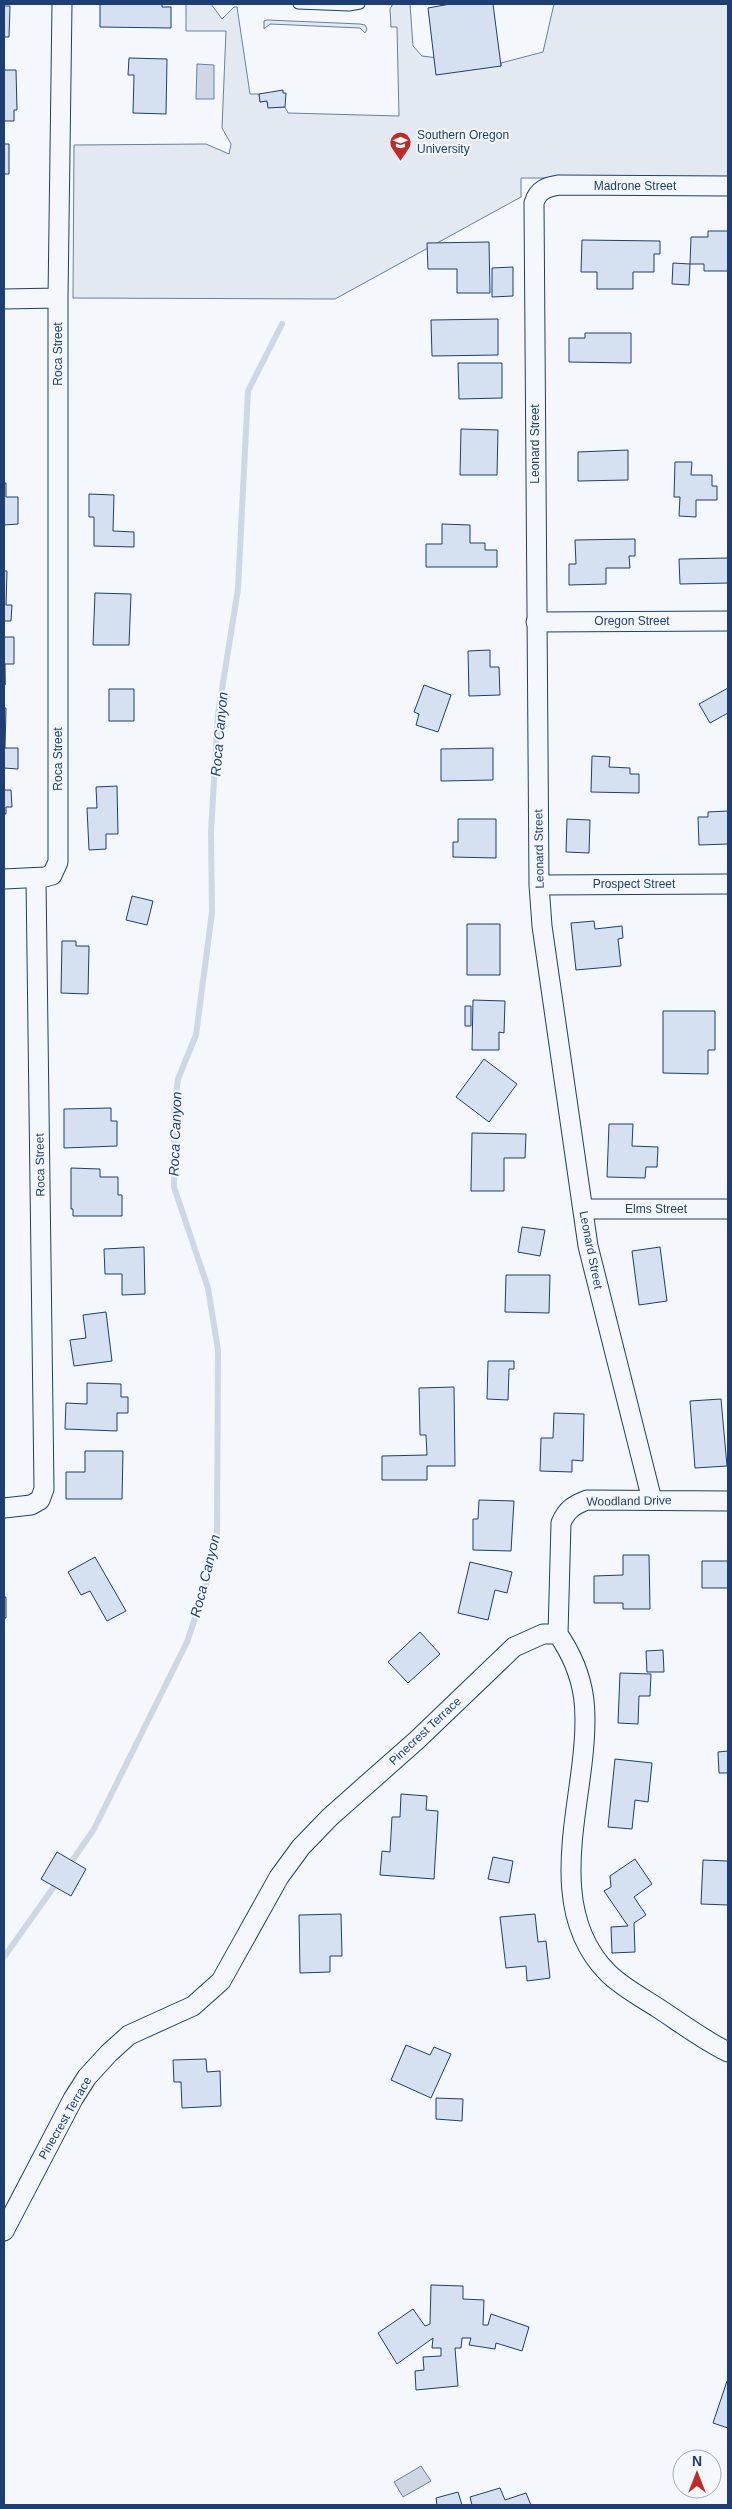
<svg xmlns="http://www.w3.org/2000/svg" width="732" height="2509" viewBox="0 0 732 2509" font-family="Arial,sans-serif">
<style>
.green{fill:#e3e9f0;stroke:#687fa3}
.water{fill:#cfd7e4;stroke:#687fa3}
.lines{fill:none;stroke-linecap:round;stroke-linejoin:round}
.stream{stroke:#cfd7e4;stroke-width:6}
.building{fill:#d5e0f0;stroke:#1d3f73}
.service-casing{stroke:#1d3f73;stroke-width:11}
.minor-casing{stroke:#1d3f73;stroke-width:21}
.service{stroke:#f4f7fb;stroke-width:9}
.minor{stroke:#f4f7fb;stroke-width:19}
.labels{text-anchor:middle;stroke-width:4;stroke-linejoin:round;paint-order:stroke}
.poi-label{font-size:12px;fill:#1d3f73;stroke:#f4f7fb;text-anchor:start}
.street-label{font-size:12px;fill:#1d3f73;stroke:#f4f7fb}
.water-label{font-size:14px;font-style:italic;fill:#1d3f73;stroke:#f4f7fb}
</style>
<rect width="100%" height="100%" fill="#f4f7fb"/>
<path class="green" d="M186,4H211L222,19L234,7H237L250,94H259L260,102L267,101L268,107H285L288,113L399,116L397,27H391L390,9L393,4H410L413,46L422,56L501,66V63L543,52L554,4H728V178H521V197L335,299L73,298L74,145L206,144L229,154L231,144L222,128L226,31H186Z
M267,20L360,24L365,25L367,29L365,33L360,28L270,24L264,29V21Z"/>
<path class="water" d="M197,64L214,65V99H196Z
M421,2466L431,2481L403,2497L394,2482Z"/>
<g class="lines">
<path class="stream" d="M68,1867L94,1829L187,1642L206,1585L217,1535L218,1350L208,1288L174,1187V1109L178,1079L196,1035L212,912L211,831L218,714L238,589L248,391L282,324
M4,1957L58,1881"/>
</g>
<path class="building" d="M100,4H162V7H171V28L100,27Z
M450,4H493L501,66L436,75L428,8Z
M4,6H10L9,37H4Z
M129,58L167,59L166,114L133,113L134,75H128Z
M4,70H16L17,110H14V121H4Z
M283,90V93H286L285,107L268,108L267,101L260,102L259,94Z
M4,144H9V174H4Z
M708,231H728V271H704V264H690L691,237H708Z
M582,240L660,241V254H654V272H633V289H597V272H581Z
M489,242L490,293H457V269H428L427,243Z
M673,263L690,264L689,285L672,284Z
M513,267V296L492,297V268Z
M498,319V355L432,356L431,320Z
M585,333H631V363L569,362V338H585Z
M458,363H502V398L459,399Z
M461,429L498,430L497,475H460Z
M628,450V480L578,481V452Z
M675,462H692L691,475H712V486H717V500H696V517L679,516L680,497H674Z
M4,483H6V497H18V524L4,525Z
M89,494L114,495L113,531L134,532V547L94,546V517H89Z
M442,524L470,525V543H485V550H497V567H426V544H442Z
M635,539V556H629L630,568H606V584L569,585V564H576L575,540Z
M728,558V583L680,584L679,559Z
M4,571H7L6,605H12L11,621H4Z
M95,593L131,594L129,645H93Z
M4,637H14V664H5V685Z
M490,650V667H499L500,695L469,696L468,651Z
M424,685L451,695L438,732L416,725L419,714L414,712Z
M728,688V713L710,723L699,704Z
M109,689H134V721H109Z
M4,708H6L5,748H18V769L4,768Z
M493,748V780L441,781V749Z
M592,756L610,757L609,767L630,768V774H639V793L591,792Z
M117,786L118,834H106V849L89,850L87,808H97L96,787Z
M4,790H11L12,807H6V814H4Z
M728,811V844L699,845L698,817H708V812Z
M458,819H496V858L453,857V842H458Z
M567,819L590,820L589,853L566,852Z
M132,896L153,901L147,925L126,920Z
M594,921L595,929L622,926L623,938L618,939L621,966L576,970L571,923Z
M467,924H500V975H467Z
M62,941H76V946H89L88,994L61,993Z
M473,1000L505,1001L504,1033L499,1032V1050H472Z
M465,1006H471V1026H465Z
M663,1011H715V1050H708V1074L663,1073Z
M484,1059L517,1084L489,1122L456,1097Z
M111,1108V1121H117V1146L64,1148V1109Z
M609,1124H633L632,1146L658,1147L657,1167H646L645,1178L607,1177Z
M472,1133L526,1134L525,1158H504V1191H471Z
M71,1168L100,1169V1177H118V1195H122V1216H73V1209H71Z
M522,1227L545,1230L540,1256L518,1252Z
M144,1247L145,1294L122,1295V1274H105L104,1249Z
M660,1247L667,1301L639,1305L632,1251Z
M506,1275H550L549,1313L505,1312Z
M106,1312L112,1361L74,1366L70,1340L86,1338L83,1315Z
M488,1361H514V1369H509L508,1400L487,1399Z
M87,1383L121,1384V1397H128V1413H117V1431L65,1429L66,1403L87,1404Z
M454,1387L455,1466H427V1480H382V1456L427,1455L426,1435H420L419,1388Z
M721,1399L727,1466L695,1468L690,1401Z
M554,1413L584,1414L583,1461L572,1460V1472L540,1471L541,1438H553Z
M85,1451H123L122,1499H66V1472H85Z
M479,1500L514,1501L511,1551L473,1550V1519H478Z
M623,1555H649L650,1609H623V1603H594V1576L623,1575Z
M95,1557L126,1611L107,1621L90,1591L81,1595L68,1572Z
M702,1561H728V1588H702Z
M470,1562L512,1572L507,1593L495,1590L488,1620L458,1613Z
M4,1597H6V1618H4Z
M420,1632L440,1654L408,1683L388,1662Z
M663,1650L664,1672H647L646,1651Z
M620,1673L651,1674L650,1696H639L638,1724L618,1723Z
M728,1751V1773H719L718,1752Z
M615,1759L652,1763L648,1802L635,1800L632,1829L608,1827Z
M401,1794L427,1796L426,1810L438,1811L434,1879L380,1875L382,1851L390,1852L392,1817H400Z
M57,1852L86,1869L71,1896L41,1879Z
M493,1857L513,1861L509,1883L488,1879Z
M635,1859L652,1884L634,1897L646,1915L634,1923L635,1952L612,1953L611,1927L628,1926L604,1891L611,1887L610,1876Z
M703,1860L728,1861V1905L701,1904Z
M341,1914L342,1956H330V1972L300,1973L299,1915Z
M535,1914L538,1942L546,1941L550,1978L527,1981L526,1966L506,1968L500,1917Z
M406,2045L430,2055L434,2047L451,2054L431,2098L391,2080Z
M206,2059L207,2072L220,2071L221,2106L182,2108L181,2082H174L173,2060Z
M436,2098L463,2099L462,2121L436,2119Z
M431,2285L463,2286V2299L484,2300L483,2325H488L491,2314L529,2327L522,2351L496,2343L495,2349L469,2345L471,2338H462L461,2348H455L458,2386L416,2390L415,2371L424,2370L423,2357L441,2356V2348H432L433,2338L397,2364L378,2333L413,2309L425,2326L430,2324Z
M727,2381H728V2428L713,2423Z
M500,2488L505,2500L526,2493L531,2505H472L470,2497Z
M458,2492L462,2505H437L436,2498Z"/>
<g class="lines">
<defs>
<path id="service" d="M298,4L349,6L360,4"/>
<path id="minor" d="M4,299L58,298
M536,622L728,621
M4,879L45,877L52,875L58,862V298L62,4
M539,885L728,884
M583,1209H728
M652,1500L588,1246L542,926L539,885L534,203C538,190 546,187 559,185L728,186
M4,1508L31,1505L40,1500L44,1489L36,879
M558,1634L561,1523C567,1509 574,1505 587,1500L728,1501
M4,2231L73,2099L87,2077L109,2053L129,2035L193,2006L221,1981L279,1877L301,1847L330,1817L417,1740L514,1647L543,1634H558C588,1678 588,1714 582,1764C574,1833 552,1917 608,1973C622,1987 641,1997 658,2008C681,2023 703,2040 728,2052"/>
</defs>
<use href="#service" class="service-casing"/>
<use href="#minor" class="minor-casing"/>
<use href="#service" class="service"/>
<use href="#minor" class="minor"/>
</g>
<defs>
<symbol id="university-pin" viewBox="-11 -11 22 30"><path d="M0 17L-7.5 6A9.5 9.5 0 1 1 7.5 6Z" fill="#c62828" stroke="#f4f7fb"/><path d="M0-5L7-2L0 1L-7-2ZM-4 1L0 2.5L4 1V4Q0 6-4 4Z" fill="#fff"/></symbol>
</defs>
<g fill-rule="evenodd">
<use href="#university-pin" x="388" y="130" width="25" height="34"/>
</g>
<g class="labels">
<g class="poi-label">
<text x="417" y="139">Southern Oregon<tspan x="417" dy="14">University</tspan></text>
</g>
<g class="street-label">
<text x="635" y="190">Madrone Street</text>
<text transform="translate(58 354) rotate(-90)" y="4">Roca Street</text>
<text transform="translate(535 444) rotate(-90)" y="4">Leonard Street</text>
<text x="632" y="625">Oregon Street</text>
<text transform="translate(58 759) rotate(-90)" y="4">Roca Street</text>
<text transform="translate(539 849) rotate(-91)" y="4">Leonard Street</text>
<text x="634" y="888">Prospect Street</text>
<text transform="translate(40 1165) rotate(-91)" y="4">Roca Street</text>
<text x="656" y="1213">Elms Street</text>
<text transform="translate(591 1250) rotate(79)" y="4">Leonard Street</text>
<text transform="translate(629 1501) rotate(-1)" y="4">Woodland Drive</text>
<text transform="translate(425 1731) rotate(-43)" y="4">Pinecrest Terrace</text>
<text transform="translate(65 2118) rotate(-60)" y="4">Pinecrest Terrace</text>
</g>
<g class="water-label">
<text transform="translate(219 734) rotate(-85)" y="5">Roca Canyon</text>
<text transform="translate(175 1134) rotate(-88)" y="5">Roca Canyon</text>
<text transform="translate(205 1576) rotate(-76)" y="5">Roca Canyon</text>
</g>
</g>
<rect width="732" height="2509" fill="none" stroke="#1d3f73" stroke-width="10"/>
<g transform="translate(697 2474)"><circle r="24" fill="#f4f7fb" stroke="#9eadc5"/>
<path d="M0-4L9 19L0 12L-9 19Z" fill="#c62828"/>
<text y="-8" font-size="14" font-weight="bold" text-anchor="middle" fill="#1d3f73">N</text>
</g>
</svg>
